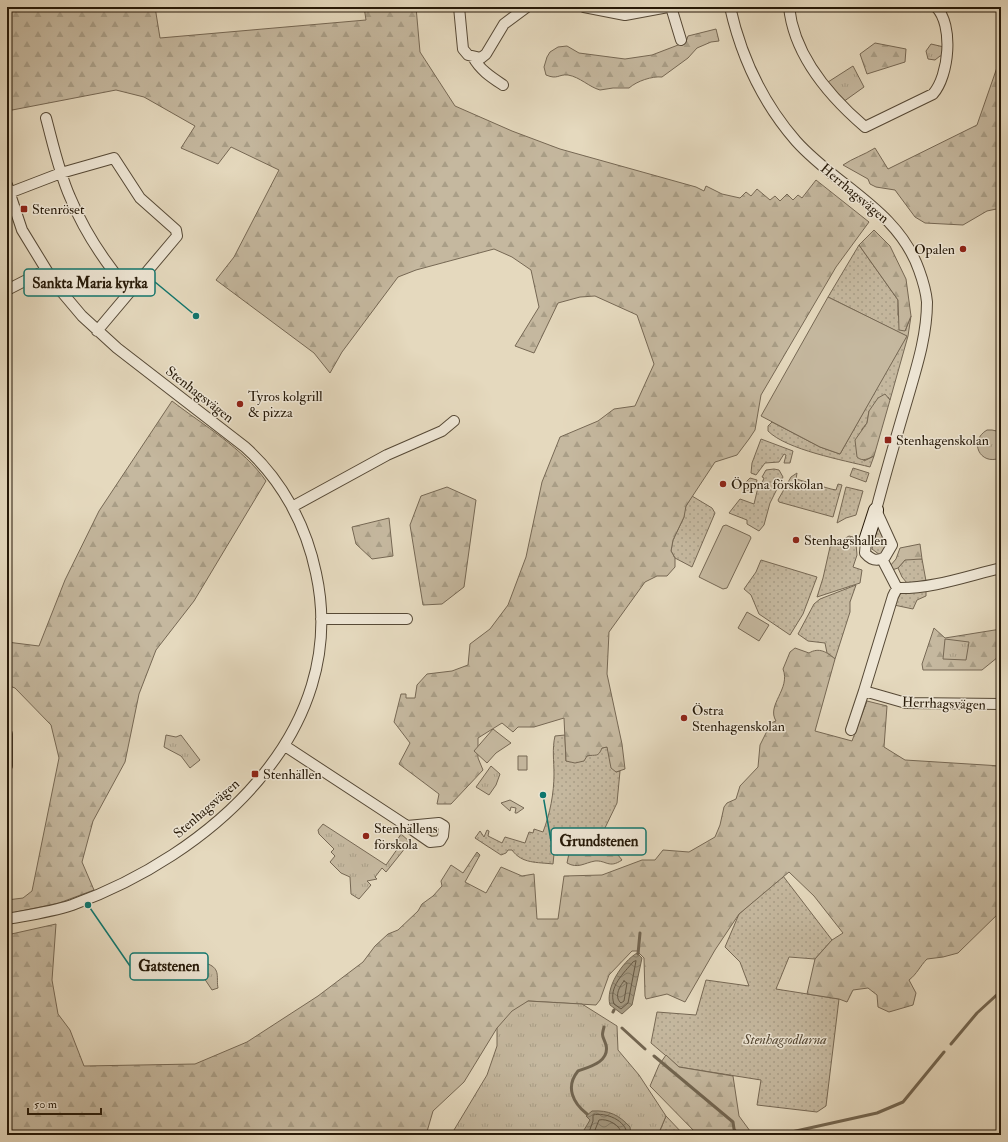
<svg xmlns="http://www.w3.org/2000/svg" width="1008" height="1142" viewBox="0 0 1008 1142" font-family="'IM FELL Double Pica',serif">
<style>
.grass{fill:url(#grass-dots);stroke:#766854}
.forest{fill:url(#forest-firs);stroke:#766854}
.park{fill:url(#park-tufts);stroke:#766854}
.pitch{fill:#c5b89f;stroke:#766854}
.water{fill:url(#water-waves);stroke:#726550}
.lines{fill:none;stroke-linecap:round;stroke-linejoin:round}
.shore{stroke:#655844;stroke-width:1}
.stream{stroke:#726550;stroke-width:3}
.street-casing{stroke:#564936;stroke-width:12}
.secondary-casing{stroke:#261908;stroke-width:16}
.street{stroke:#eee6d5;stroke-width:10}
.secondary{stroke:#eee6d5;stroke-width:14}
.poi-dot{fill:#8f2418;stroke:#eee6d5;stroke-width:1.5}
.labels{text-anchor:middle;stroke-width:3;stroke-linejoin:round;paint-order:stroke}
.street-label{font-size:14px;fill:#261908;stroke:#eee6d5}
.poi-label{font-size:14px;fill:#261908;stroke:#eee6d5;text-anchor:start}
.park-label{font-size:14px;font-style:italic;fill:#564935;stroke:#eee6d5}
.leader{fill:none;stroke:#0f766e;stroke-width:1.5}
.callout-dot{fill:#0f766e;stroke:#eee6d5;stroke-width:1.5}
.callout{fill:#eee6d5;stroke:#0f766e;stroke-width:1.5}
.callout-label{font-size:15px;text-anchor:middle;font-weight:bold;fill:#261908}
</style>
<defs>
<pattern id="grass-dots" width="8" height="8" patternUnits="userSpaceOnUse"><rect width="8" height="8" fill="#c5b89f"/><path d="M2 2h.1M6 6h.1" fill="none" stroke="#a99e87" stroke-width="1.8" stroke-linecap="round"/></pattern>
<pattern id="forest-firs" width="22" height="20" patternUnits="userSpaceOnUse"><rect width="22" height="20" fill="#c5b89f"/><path d="M5 1l3.5 6h-7zM16 11l3.5 6h-7z" fill="#a99e87"/></pattern>
<pattern id="park-tufts" width="24" height="20" patternUnits="userSpaceOnUse"><rect width="24" height="20" fill="#c5b89f"/><path d="M3 7l-1-3M5 7V3M7 7l1-3M15 17l-1-3M17 17v-4M19 17l1-3" fill="none" stroke="#a99e87"/></pattern>
<pattern id="water-waves" width="16" height="10" patternUnits="userSpaceOnUse"><rect width="16" height="10" fill="#a49880"/><path d="M0 5q4-4 8 0t8 0" fill="none" stroke="#857b67"/></pattern>
</defs>
<rect width="100%" height="100%" fill="#e5d9be"/>
<filter id="stains"><feTurbulence type="fractalNoise" baseFrequency=".005" numOctaves="4"/><feColorMatrix values="0 0 0 0 .2 0 0 0 0 .09 0 0 0 0 .02 0 0 0 .5 -.17"/></filter>
<radialGradient id="worn" r=".72"><stop offset=".6" stop-color="#630" stop-opacity="0"/><stop offset="1" stop-color="#630" stop-opacity=".3"/></radialGradient>
<path class="grass" d="M859,245L898,300V315L905,331L911,316L908,336L890,400L888,397L869,411L867,423L862,429L864,461L874,456L870,467C843,460 787,450 768,431V426L772,422L820,447L840,454L906,336L828,297Z
M761,439L793,451L790,463H784L786,455L784,454L779,462L765,463L756,475L751,473L752,463Z
M853,468L869,473L866,482L850,476Z
M774,469L779,470L783,477L770,503L764,525L759,531L747,524V520L729,513L740,499L754,504L759,483H762L764,478L762,477L766,470Z
M797,473L796,479L831,489L836,490L838,484L842,485L833,517L779,502L778,500L791,477Z
M750,478L757,480C756,487 751,490 744,491L743,485Z
M846,487L863,491L856,515L846,518L837,523Z
M692,496L712,508L715,513L692,567L675,558L671,551L673,540L684,517L683,511Z
M878,524L888,543L885,552L880,555L872,549Z
M849,536L853,537L852,542L856,544L857,555L853,567L862,570L860,583L817,597L823,578L830,547Z
M912,558L922,559L926,581L907,583L902,577L898,568L905,560Z
M761,560L817,577L803,614L790,635L759,614L751,595L744,589L756,572Z
M856,585L850,602V612L835,659L827,653L825,643L808,641L798,634L814,604L820,599Z
M926,589V596L917,600L913,609L894,605L901,593Z
M565,735L566,761L590,755L602,748L607,747L616,772L620,771L617,803L603,832L601,831L594,835L577,830L573,834L560,831L556,843L558,855L554,854L553,864C537,862 522,864 512,850H508L506,853L501,855L475,838L480,831L484,837L487,830L489,831L488,836L502,843L505,837L525,843L529,832L533,833L534,829L543,832C550,814 554,793 554,774C554,761 552,749 555,736Z
M783,876L832,940L815,959L789,957L776,989L839,999L826,1106L817,1112L757,1105L761,1080L679,1067L651,1043L657,1012L696,1015L706,980L749,986L740,962L725,947L739,914Z
M666,1116L684,1135H658Z"/>
<path class="forest" d="M7,7H155L160,38L366,20L364,7H416L420,52L455,106L512,131L560,149L696,187L704,191L706,186L722,194L740,198L746,192L751,196L757,189L770,200L775,196L780,201L787,194L793,200L798,195L802,198L816,180L869,222L836,267L761,395L755,430L749,439L737,455L715,462L686,506L684,517L673,540L671,551L675,558V567L667,576H657L645,582L609,632L607,674L622,744L625,769L616,772L611,768L607,747L602,748C598,758 596,754 587,756L584,761L575,763L566,761L564,718L534,727H518L513,732L502,723L478,738V758L483,770L451,804H437L439,794L399,764L410,743L394,722L401,694H406V698H415L417,685L427,674L452,671L468,665L470,644L490,629L508,605L526,557L542,482L560,437L598,421L614,409L635,406L654,364L637,315L595,296L580,297L558,303L534,353L515,346L539,307L531,270L512,257L494,249L416,270L398,277L342,352L330,373L314,353L216,280L234,257L279,170L231,147L218,164L181,148L195,126L144,97L116,90L7,111Z
M716,29L719,41L711,42L697,48L688,58L662,77C652,76 637,81 629,88H613L600,90C589,87 580,77 568,75C558,74 558,80 546,75L544,67L547,57L550,52L558,47L567,46L579,53L625,59L652,55L686,42L688,36Z
M875,43L906,49L905,62L867,74L860,54Z
M1001,56V208L987,211L963,225L925,223L915,217L895,190L876,187L870,184L868,179L843,165C853,158 864,155 875,148L888,169L977,125Z
M874,230L890,246L906,279L911,316L905,331L899,330L898,300L859,245Z
M885,394L890,400L874,456C867,459 863,462 857,457L855,440L867,423L869,411L878,398Z
M172,401C203,425 244,449 266,481L194,601L156,650L139,694L125,762L93,821L82,862L94,890L59,903L7,914V900L23,898L32,891L59,758L51,725L15,688L7,685V642L39,646L65,580L99,511Z
M447,487L476,500L464,587L442,604L423,605L410,525L421,496Z
M389,518L393,556L372,559L356,544L352,527Z
M920,544L922,559L905,560L898,568L892,570L890,566L896,559L900,548Z
M934,628L945,638L1001,629V658L998,657L982,670H923L922,664Z
M795,648L809,653C819,647 827,652 835,659L815,731L852,741L867,701L887,706L884,747L905,760L1001,766V911L958,953L943,957L927,959C920,966 917,974 909,980L916,993L913,1005L889,1012L878,1007L877,995L868,988L853,990L847,1002L839,999L807,994L815,959L832,940L843,933L814,896L789,872L739,914L715,950L685,1002L667,994L646,999L645,996L644,958L637,951H632L609,975L600,1000L596,1005L528,1001L497,1028L464,1082L433,1111L426,1135H7V935L56,924L52,980L58,1014L70,1030L84,1066L195,1064L247,1042L318,996L363,962L375,946L388,934L398,930L418,911L422,904L433,896L442,886L441,881L451,865L463,873L477,852L480,855L465,882L486,893L501,867L522,876L534,874L537,919H558L564,876L602,875L642,860H655L663,850L689,852L715,837L720,825L724,807L727,803L736,799L740,786L758,767L760,745L771,723L776,721C766,705 791,689 783,669L790,652Z
M577,829H587L589,833L594,835L599,830L603,832L600,843L618,855L622,860C609,869 606,860 595,861C584,863 578,869 567,863L573,834Z
M666,1055L679,1067L733,1076L739,1116L753,1135H698L650,1086L659,1065Z"/>
<path class="park" d="M931,44L944,47V56H940L935,60L928,59L926,51Z
M853,66L864,87L843,102L828,82Z
M987,430H992L1001,432L1000,458C980,466 968,441 987,430Z
M945,639L969,642L966,660L943,659Z
M166,735L176,737L181,735L200,760L190,768L181,756L164,747Z
M491,766L500,774L496,785L489,795L476,787Z
M323,824L386,865L398,848L394,845L401,834L410,842L386,872L382,868L375,877L377,879L367,881L371,885L359,899L351,894L350,877L341,873L330,862L335,856L331,852L334,849L319,834L318,830Z
M208,964C221,969 216,978 218,988L212,990L202,975L200,967Z
M528,1001L582,1004L617,1026L618,1050L639,1075L666,1116L658,1135H451L487,1075L497,1046V1028L512,1011Z"/>
<path class="pitch" d="M828,297L907,336L840,454L820,447L761,416Z
M726,525L750,536L751,538L727,588L723,589L699,577L723,526Z
M747,612L769,625L759,641L738,628Z
M493,729L511,743L496,753L487,763L474,751Z
M518,756H527V770H518Z
M510,800L524,808L517,813H515L516,808L511,807L510,811L501,803Z"/>
<path class="water" d="M637,953L642,958L632,1005L622,1014L610,1005C605,988 622,962 637,953Z
M592,1111C609,1110 619,1115 630,1127L631,1135H584V1130L590,1120L586,1116Z"/>
<g class="lines">
<path class="shore" d="M636,961L628,1003L621,1009L614,1004C608,987 624,973 633,962Z
M624,981L627,983L624,1001L621,1003C614,997 619,987 624,981Z
M588,1135L593,1121V1115C605,1112 627,1120 627,1135
M593,1135L599,1120C607,1118 621,1125 622,1135"/>
<path class="stream" d="M638,954L640,933
M613,1012L614,1010
M622,1028L645,1049
M951,1044L977,1013L1001,991
M654,1056L733,1122L734,1129L738,1135
M587,1114C573,1103 565,1087 578,1071C589,1067 610,1062 606,1045C603,1035 601,1038 604,1027
M778,1135L877,1113L903,1102L944,1052"/>
<defs>
<path id="street" d="M459,7L463,49L468,55L481,58L486,54L504,24L527,7
M584,7L625,15L668,7
M671,7L681,40
M730,7C741,56 763,103 796,141C836,186 898,210 919,270C923,281 926,291 927,302C927,335 917,366 908,397C897,434 886,472 876,510L892,545L885,557C877,562 871,560 865,553L866,541
M789,7C794,55 830,97 865,127L933,94C949,76 954,25 936,7
M473,57C480,70 491,77 503,85
M46,118C53,144 59,172 70,197C84,231 106,264 130,292
M7,185L22,230L55,284L82,316L117,348L245,447C282,480 306,525 316,573C351,733 208,856 72,905C51,912 29,915 7,919
M9,193L61,173L114,158L140,198L176,230L177,236L97,331
M7,290L46,270
M292,507L387,455L442,431L454,421
M882,559L897,588L893,596L864,691L906,703L1001,704
M897,588C932,589 967,576 1001,568
M321,619H407
M851,730L864,691
M7,734V766
M285,746L407,826L439,823L444,826L443,836L440,841L430,842L407,826"/>
<path id="secondary" d="M866,541L876,510"/>
</defs>
<use href="#street" class="street-casing"/>
<use href="#secondary" class="secondary-casing"/>
<use href="#street" class="street"/>
<use href="#secondary" class="secondary"/>
</g>
<g class="poi-dot">
<rect x="20" y="205" width="8" height="8" rx="2"/>
<circle cx="963" cy="249" r="4"/>
<circle cx="240" cy="404" r="4"/>
<rect x="884" y="436" width="8" height="8" rx="2"/>
<circle cx="723" cy="484" r="4"/>
<circle cx="796" cy="540" r="4"/>
<circle cx="684" cy="718" r="4"/>
<rect x="251" y="770" width="8" height="8" rx="2"/>
<circle cx="366" cy="836" r="4"/>
</g>
<g class="labels">
<g class="street-label">
<text transform="translate(855 193) rotate(40)" y="5">Herrhagsvägen</text>
<text transform="translate(200 394) rotate(38)" y="5">Stenhagsvägen</text>
<text transform="translate(944 703) rotate(2)" y="5">Herrhagsvägen</text>
<text transform="translate(206 808) rotate(-41)" y="5">Stenhagsvägen</text>
</g>
<g class="poi-label">
<text x="32" y="214">Stenröset</text>
<text x="955" y="254" text-anchor="end">Opalen</text>
<text x="248" y="401">Tyros kolgrill<tspan x="248" dy="16">&amp; pizza</tspan></text>
<text x="896" y="445">Stenhagenskolan</text>
<text x="731" y="489">Öppna förskolan</text>
<text x="804" y="545">Stenhagshallen</text>
<text x="692" y="715">Östra<tspan x="692" dy="16">Stenhagenskolan</tspan></text>
<text x="263" y="779">Stenhällen</text>
<text x="374" y="833">Stenhällens<tspan x="374" dy="16">förskola</tspan></text>
</g>
<g class="park-label">
<text x="785" y="1044">Stenhagsodlarna</text>
</g>
</g>
<path class="leader" d="M196 316L155 282M543 795L551 841M88 905L130 966"/>
<g class="callout-dot">
<circle cx="196" cy="316" r="4"/>
<circle cx="543" cy="795" r="4"/>
<circle cx="88" cy="905" r="4"/>
</g>
<g class="callout">
<rect x="24" y="269" width="131" height="27" rx="4"/>
<rect x="551" y="828" width="95" height="27" rx="4"/>
<rect x="130" y="953" width="78" height="27" rx="4"/>
</g>
<g class="callout-label">
<text x="90" y="288">Sankta Maria kyrka</text>
<text x="599" y="846">Grundstenen</text>
<text x="169" y="971">Gatstenen</text>
</g>
<rect width="1008" height="1142" fill="none" stroke="#e5d9be" stroke-width="24"/>
<rect x="8" y="8" width="992" height="1126" fill="none" stroke="#261908" stroke-width="2"/>
<rect x="12" y="12" width="984" height="1118" fill="none" stroke="#261908"/>
<path d="M28 1108v6h73v-6" fill="none" stroke="#261908" stroke-width="2"/>
<text x="34" y="1108" font-size="12" fill="#261908" stroke="#eee6d5" stroke-width="3" paint-order="stroke">50 m</text>
<rect width="100%" height="100%" filter="url(#stains)"/>
<rect width="100%" height="100%" fill="url(#worn)"/>
</svg>
